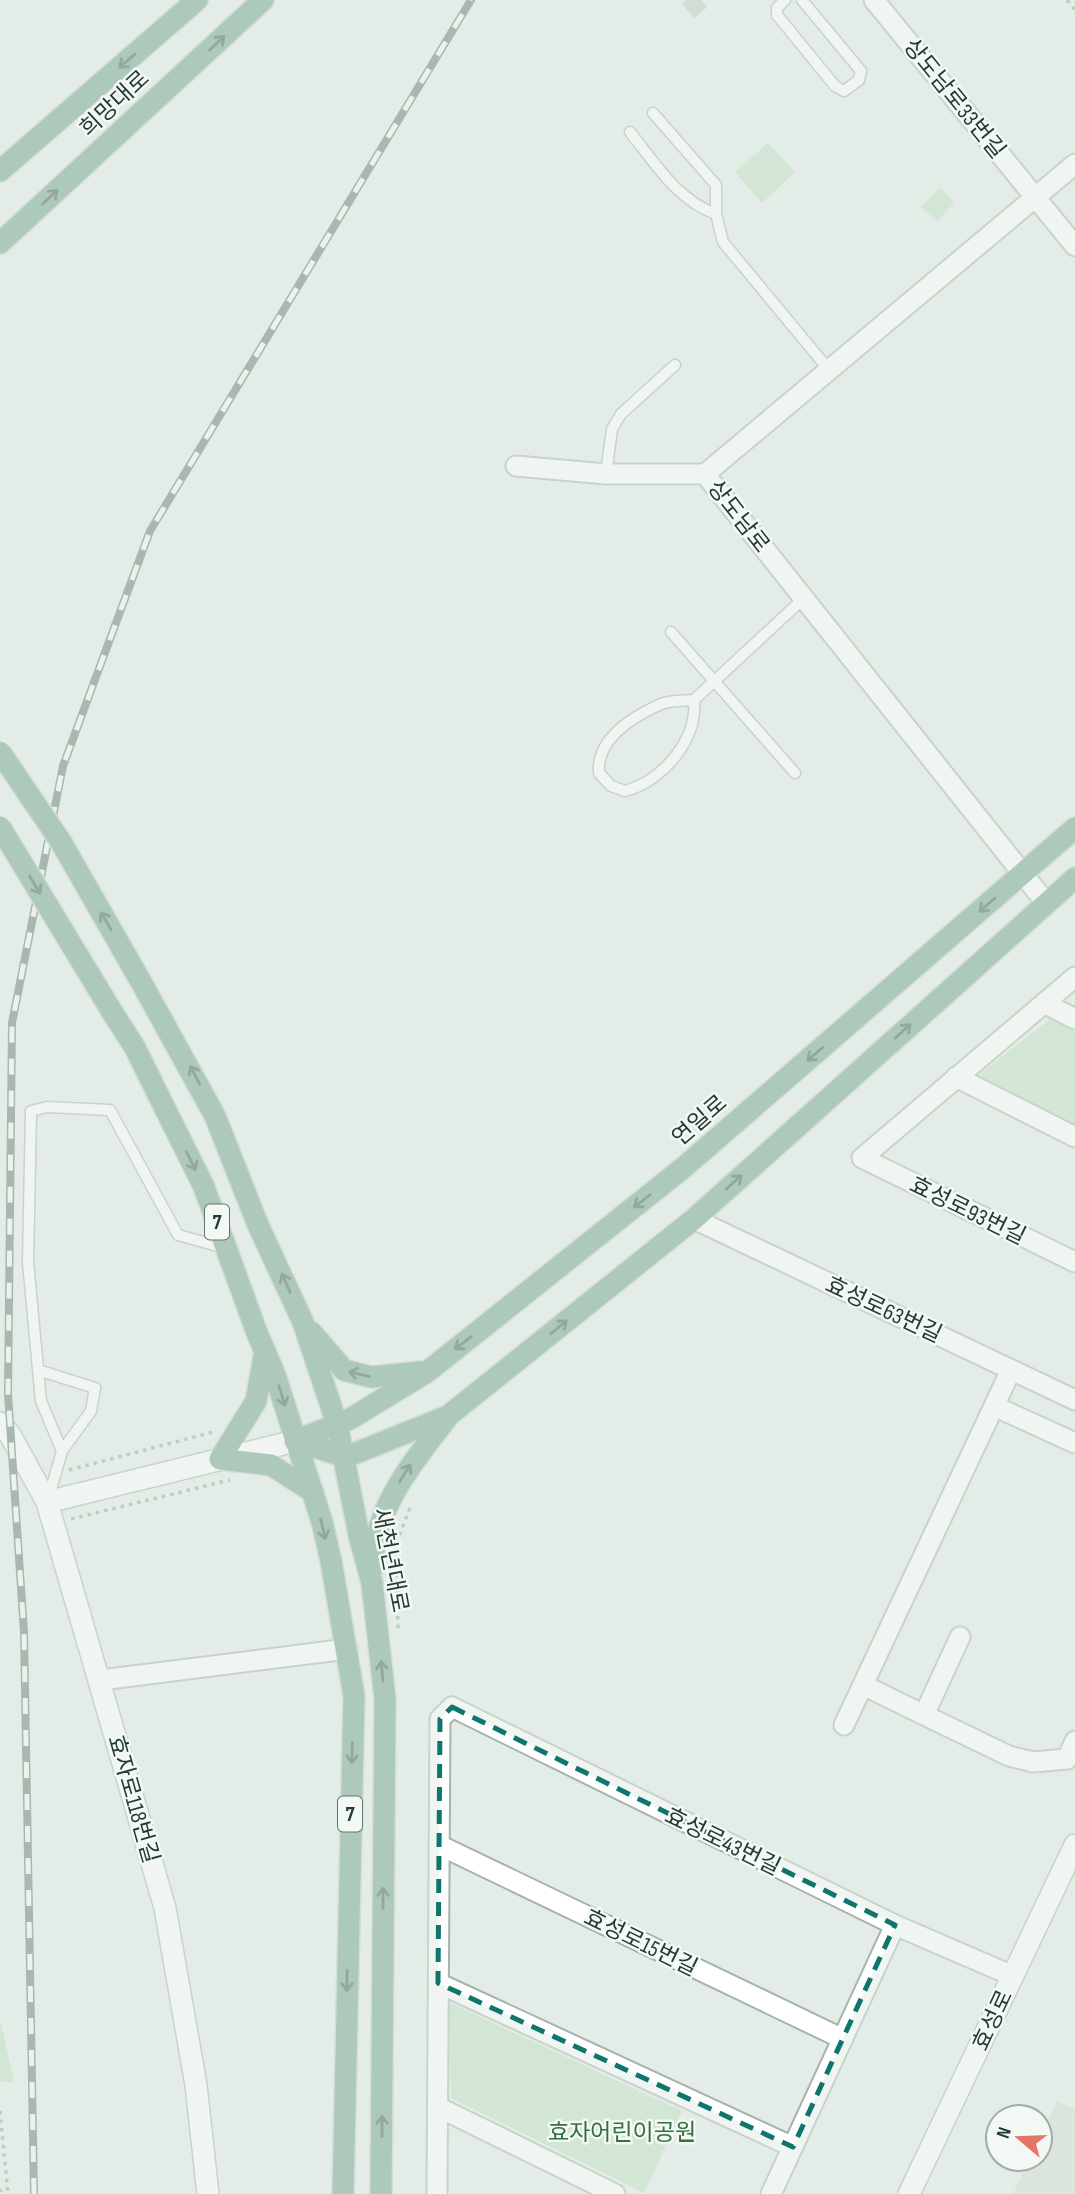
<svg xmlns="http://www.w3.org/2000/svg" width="1075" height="2194" viewBox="0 0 1075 2194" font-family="'Sofia Sans Condensed','Noto Sans KR',sans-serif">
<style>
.built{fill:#d1dbd5}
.park{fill:#bedbc1}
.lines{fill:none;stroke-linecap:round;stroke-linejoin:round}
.street-tunnel{stroke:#bdc9c2;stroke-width:19;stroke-dasharray:19 10;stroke-linecap:butt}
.lane-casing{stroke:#a6b3ac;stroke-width:13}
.street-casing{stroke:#a6b3ac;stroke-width:23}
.secondary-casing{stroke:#a2b6ad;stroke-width:24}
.primary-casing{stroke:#c2c8c6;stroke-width:24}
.path{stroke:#86ac9b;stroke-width:3.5;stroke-dasharray:3.5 5;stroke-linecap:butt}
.lane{stroke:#fff;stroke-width:10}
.street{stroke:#fff;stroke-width:19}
.secondary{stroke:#fff;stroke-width:21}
.primary{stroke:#6b9d89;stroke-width:21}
.rail-casing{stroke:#5f776d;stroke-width:8}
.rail{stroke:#f3f8f5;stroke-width:5;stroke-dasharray:16;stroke-linecap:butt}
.primary-bridge-casing{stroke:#c2c8c6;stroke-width:24;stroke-linecap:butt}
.primary-bridge{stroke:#6b9d89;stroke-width:21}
.oneway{stroke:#365448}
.marked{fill:none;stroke:#0f766e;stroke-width:5;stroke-dasharray:14 9;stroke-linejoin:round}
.labels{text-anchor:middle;stroke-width:5;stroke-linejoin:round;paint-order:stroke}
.shield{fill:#f3f8f5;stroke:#62746c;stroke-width:2}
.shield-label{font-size:21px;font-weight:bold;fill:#243b32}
.street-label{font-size:23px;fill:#243b32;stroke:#f3f8f5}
.park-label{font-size:23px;fill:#326f41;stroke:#f3f8f5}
</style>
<rect width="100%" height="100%" fill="#e3ece6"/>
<path class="built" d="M1057,2101L1075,2110V2194H1013L1029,2159H1040V2137Z"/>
<path class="park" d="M768,143L795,172L762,203L735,172Z
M940,187L954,203L937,221L921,207Z
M1050,1019L1075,1032V1124L977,1076Z
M448,2002L682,2111L644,2193L451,2098Z
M0,2019L14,2082H0Z"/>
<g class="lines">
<path class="street-tunnel" d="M688,11L701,0"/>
<defs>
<path id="lane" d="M785,0L777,8V15L835,86L844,91L859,80L861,71L802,0
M653,113L716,185V214L723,242L829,370
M630,132C655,163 678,201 716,214
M606,474L612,429L621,414L675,365
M671,632L795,773
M694,700C684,701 671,700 661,704C632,717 596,739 599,773L611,786L625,791C663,781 698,739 694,700L804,598
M38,1370L95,1388L91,1411L62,1451
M48,1500L62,1451L41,1401L28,1262L31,1111L47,1107L110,1110L178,1235L225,1248"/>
<path id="street" d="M874,0L1075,246
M516,466L606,474H705
M705,474L1046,903
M705,474L1075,164
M1075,977L862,1158L1075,1262
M1044,1003L1075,1019
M956,1077L1075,1137
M694,1219L1075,1400
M994,1406L1075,1443
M960,1637L924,1715L1009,1756L1033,1762L1067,1759L1075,1741
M101,1680L347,1649
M863,1685L924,1715
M844,1725L1011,1370
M439,1845L843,2039
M438,1983L793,2147
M438,2107L615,2194
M437,2194L440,1719L452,1707L895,1925L1013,1976
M771,2194L895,1925"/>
<path id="secondary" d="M0,1423L10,1435L47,1502L165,1908L196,2085L208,2194
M47,1502L295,1441
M909,2194L1075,1845"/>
<path id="primary" d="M0,171L197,0
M0,243L263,0
M140,980L215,1116L258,1225L303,1322L337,1424L359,1535L372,1583L385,1699L381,2194
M114,1015L134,1046L204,1187L257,1333L275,1375L322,1522L331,1561L354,1696L343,2194
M311,1332L344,1370L371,1377L421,1372
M265,1351L256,1401L220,1459L271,1465L313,1492
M295,1441L350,1419L427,1372L683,1168L1075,828
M295,1441L346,1457L448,1416L694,1219L1075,878
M373,1567C374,1508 412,1463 447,1418"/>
</defs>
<use href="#lane" class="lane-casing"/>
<use href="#street" class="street-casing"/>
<use href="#secondary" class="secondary-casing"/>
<use href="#primary" class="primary-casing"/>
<path class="path" d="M1067,0L1075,10
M69,1470L213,1432
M71,1519L230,1480
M398,1628L396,1544L410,1508
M0,2111L8,2194
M0,2189L1,2194"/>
<use href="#lane" class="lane"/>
<use href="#street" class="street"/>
<use href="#secondary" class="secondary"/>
<use href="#primary" class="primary"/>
<defs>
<path id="rail" d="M34,2194L24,1632L8,1394L12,1023L63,766L150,531L471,0"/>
</defs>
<use href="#rail" class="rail-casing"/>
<use href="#rail" class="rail"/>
<defs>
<path id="primary-bridge" d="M0,752L61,842L140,980
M0,827L114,1015"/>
</defs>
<use href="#primary-bridge" class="primary-bridge-casing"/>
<use href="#primary-bridge" class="primary-bridge"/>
</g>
<defs><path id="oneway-shaft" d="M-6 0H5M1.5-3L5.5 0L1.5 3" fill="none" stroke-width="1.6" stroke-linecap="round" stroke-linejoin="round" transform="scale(1.75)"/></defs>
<g class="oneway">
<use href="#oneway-shaft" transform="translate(217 43) rotate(-43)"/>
<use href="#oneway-shaft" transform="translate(127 61) rotate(139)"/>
<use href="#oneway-shaft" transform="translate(50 197) rotate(-43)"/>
<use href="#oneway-shaft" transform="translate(35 885) rotate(59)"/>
<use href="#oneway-shaft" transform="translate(987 905) rotate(139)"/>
<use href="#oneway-shaft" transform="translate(106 921) rotate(-120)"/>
<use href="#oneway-shaft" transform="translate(903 1031) rotate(-42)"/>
<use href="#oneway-shaft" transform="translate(815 1054) rotate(139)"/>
<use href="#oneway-shaft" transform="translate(195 1075) rotate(-117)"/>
<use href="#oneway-shaft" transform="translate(191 1161) rotate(63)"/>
<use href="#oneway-shaft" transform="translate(734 1182) rotate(-42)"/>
<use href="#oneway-shaft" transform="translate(642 1201) rotate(142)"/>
<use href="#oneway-shaft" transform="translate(286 1283) rotate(-114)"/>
<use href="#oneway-shaft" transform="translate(559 1327) rotate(-39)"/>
<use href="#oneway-shaft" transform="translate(463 1343) rotate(142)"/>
<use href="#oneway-shaft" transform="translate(359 1374) rotate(-166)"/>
<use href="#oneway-shaft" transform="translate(282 1396) rotate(73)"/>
<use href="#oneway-shaft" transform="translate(405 1473) rotate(-58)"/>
<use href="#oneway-shaft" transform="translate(323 1529) rotate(76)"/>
<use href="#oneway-shaft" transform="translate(382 1671) rotate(-96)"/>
<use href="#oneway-shaft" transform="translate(352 1753) rotate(92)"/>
<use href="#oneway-shaft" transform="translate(383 1898) rotate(-90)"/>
<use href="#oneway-shaft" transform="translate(347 1981) rotate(91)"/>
<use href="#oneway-shaft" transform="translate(382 2126) rotate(-90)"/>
</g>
<path d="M0 0H1075V2194H0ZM452,1707L895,1925L793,2147L438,1983L440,1719Z" fill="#e3ece6" fill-opacity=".55" fill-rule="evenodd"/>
<path class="marked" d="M452,1707L895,1925L793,2147L438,1983L440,1719Z"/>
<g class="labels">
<g class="shield">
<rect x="205" y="1204.5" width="24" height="35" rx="5"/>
<rect x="338" y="1796.5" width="24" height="35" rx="5"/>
</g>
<g class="shield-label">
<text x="217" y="1229">7</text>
<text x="350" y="1821">7</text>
</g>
<g class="street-label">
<text transform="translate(955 98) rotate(51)" y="8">상도남로33번길</text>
<text transform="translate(114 103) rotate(-43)" y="8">희망대로</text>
<text transform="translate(739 516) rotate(52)" y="8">상도남로</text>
<text transform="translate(699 1120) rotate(-41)" y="8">연일로</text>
<text transform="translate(968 1210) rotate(26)" y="8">효성로93번길</text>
<text transform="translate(884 1309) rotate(25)" y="8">효성로63번길</text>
<text transform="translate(391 1560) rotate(79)" y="8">새천년대로</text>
<text transform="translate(134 1799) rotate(74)" y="8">효자로118번길</text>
<text transform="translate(723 1841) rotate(26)" y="8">효성로43번길</text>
<text transform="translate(641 1942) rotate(26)" y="8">효성로15번길</text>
<text transform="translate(992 2020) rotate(-65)" y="8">효성로</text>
</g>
<g class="park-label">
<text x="622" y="2140">효자어린이공원</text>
</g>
</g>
<g transform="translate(1019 2138) rotate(289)"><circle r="33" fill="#f3f8f5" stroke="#a0aca7" stroke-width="2"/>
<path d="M0-5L12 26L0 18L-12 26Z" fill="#e67467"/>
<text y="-10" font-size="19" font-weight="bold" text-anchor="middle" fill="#243b32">N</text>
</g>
</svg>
